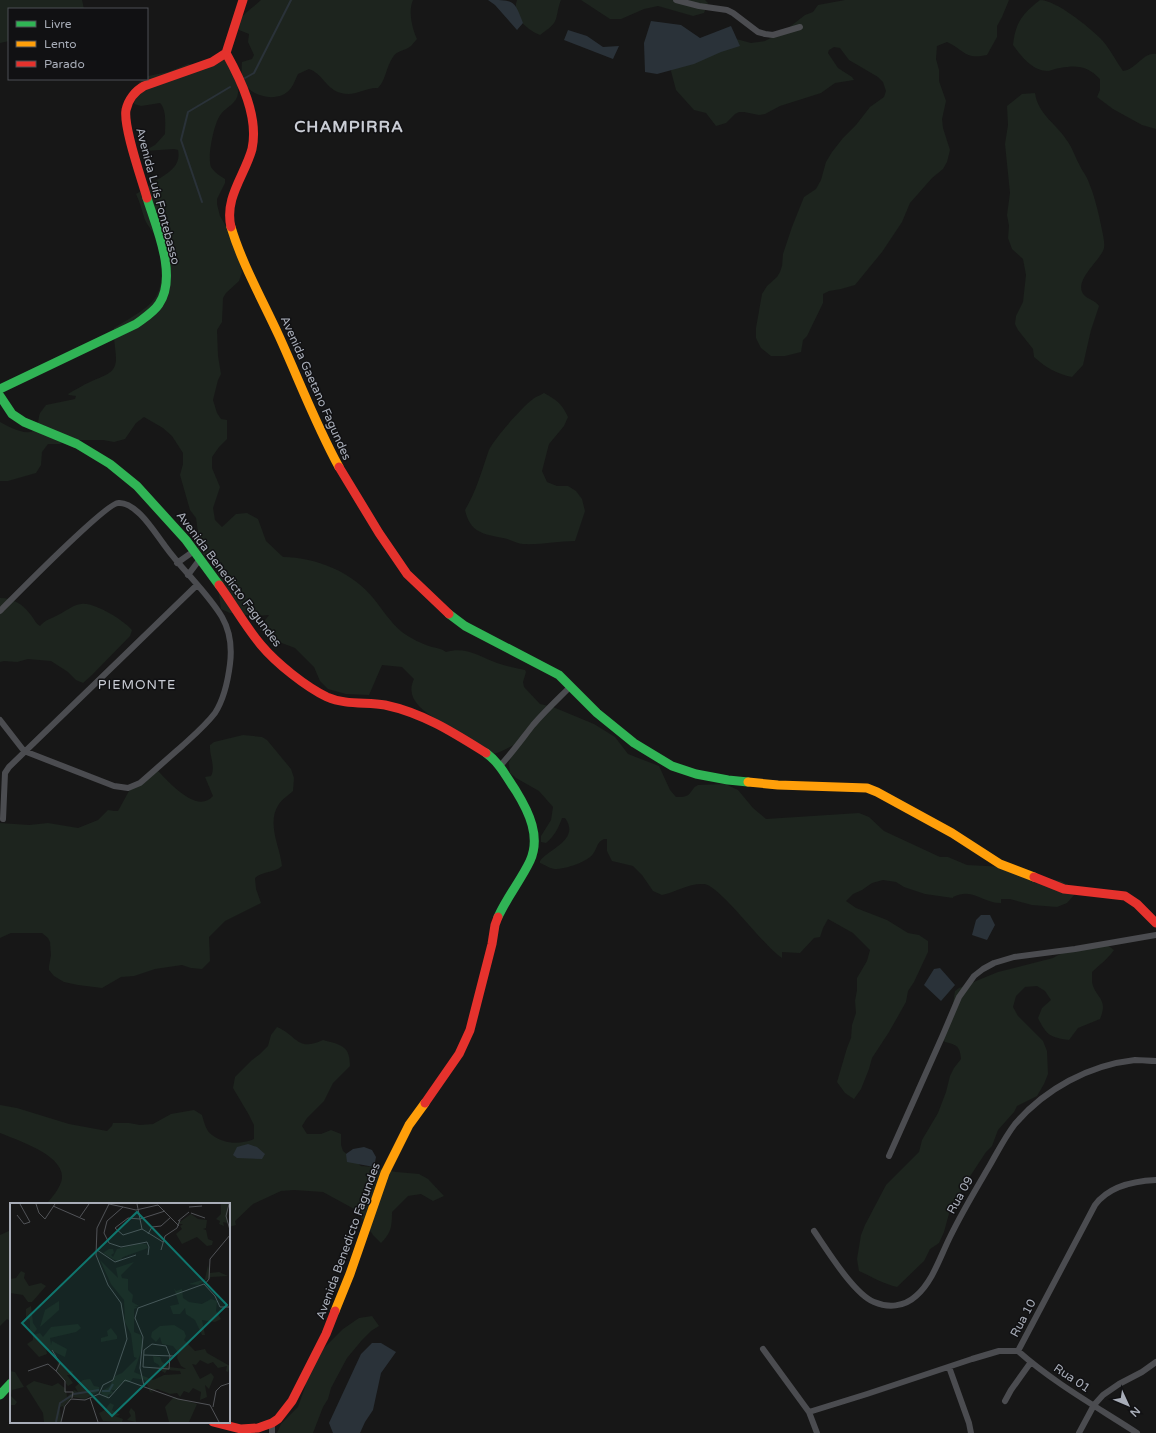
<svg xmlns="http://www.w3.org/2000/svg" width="1156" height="1433" viewBox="0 0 1156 1433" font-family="'Varela Round',sans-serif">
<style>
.green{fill:#1d241e}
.water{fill:#2a3239}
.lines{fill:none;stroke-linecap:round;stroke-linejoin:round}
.stream{stroke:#2a3239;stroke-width:2}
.street{stroke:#4b4c50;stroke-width:6}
.fast{stroke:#30b455;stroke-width:9}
.slow{stroke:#ff9f0a;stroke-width:9}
.jam{stroke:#e5322d;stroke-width:9}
.labels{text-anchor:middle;stroke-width:3;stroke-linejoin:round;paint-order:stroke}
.street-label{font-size:12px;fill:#a8adb8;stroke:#111113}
.neighbourhood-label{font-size:13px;letter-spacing:1px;fill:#c9ccd4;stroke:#111113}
.district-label{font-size:16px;font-weight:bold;letter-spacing:1px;fill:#c9ccd4;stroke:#111113}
.inset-river{fill:none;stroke:#2a3239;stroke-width:2}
.inset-road{fill:none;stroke:#515357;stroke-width:1}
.view{fill:#0f766e;fill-opacity:0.15;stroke:#0f766e;stroke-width:2}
.inset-edge{fill:none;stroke:#a8adb8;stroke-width:2}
</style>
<rect width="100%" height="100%" fill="#171717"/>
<path class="green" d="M0,0H82L84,9H9V41L0,43Z
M261,0H413C408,11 412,28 417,39C415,41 413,44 411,46C406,51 397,50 393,57C386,67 386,80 378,88C365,87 356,97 341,93C327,90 322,73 309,69L298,74C296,78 294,84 291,88C282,101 260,99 249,89C242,81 241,72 242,62L252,59L254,55L248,42L249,34L239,30L237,28C238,16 253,8 261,0Z
M517,0H561C558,7 558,12 556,19C554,26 545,31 540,35C526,29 511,16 517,0Z
M581,0H705L708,3L704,13L693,16L658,6L644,9L621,19H610Z
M845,0H1009L1002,17L997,26V37L987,55C964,60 965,50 947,42L937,46L936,59L939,70V81L946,101L942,119L943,128L950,150L947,162L943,169L932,178L910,203L902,222L882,252L855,285L841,289L829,291L823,294V303L807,336L803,340L801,352L785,356H771L761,348L756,338V328L762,294L767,286L777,277L780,272L782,266L783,254L792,227L804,197L816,189L821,180L826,162L832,152L843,138L856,125L870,107L884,97L886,91L883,82L878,77L849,60L840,48L834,47L829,50L828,53L838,68L852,77L854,80L835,83L821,93L780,106L765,114L759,115L744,112H739L735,114L726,123L716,126L706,113L694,110L676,90L671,71L672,62L725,36L751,43L765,41L787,29L805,15L813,12L818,5Z
M1040,0C1056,0 1089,27 1100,38C1109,47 1116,61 1123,71C1136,70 1143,52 1156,54V129L1142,125L1113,109L1097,97L1100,90V79C1087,66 1078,65 1060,68C1056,68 1051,71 1048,71C1032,71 1021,56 1013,45C1015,23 1023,13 1040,0Z
M225,59C230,69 239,82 238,93C237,104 227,106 221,114C214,122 207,157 211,167C214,172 220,176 225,179V183L217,199V204L220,216L227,228L236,250L242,272L239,281L226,293L223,298L222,322L217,330L218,356L221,374L218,380L213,400L217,413L221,419L227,420V439L219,447L212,457V468L220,487L213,508L215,520L222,527L236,514L247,513L258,519L266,541L283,557C316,557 354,573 374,599C383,610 390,622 402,632C410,638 422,644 432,647C437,648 442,649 446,652C466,646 480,657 497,663C506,666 516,668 525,670L526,672L523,682L524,687L540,704L553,707L594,724L615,737L628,754L659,766L670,790L676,797C694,798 688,790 698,785L725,784L738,790L753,808L766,819L859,813L869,817L884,831L940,857H948L967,865L1006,867L1038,877L1061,881L1070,886L1075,894L1067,903L1057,907L1032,905L1010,899H1001V903C981,903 974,887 953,897V898L925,894L904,887L896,882L883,880L872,883L862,890L853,894L846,901L856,908L887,920L908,933L919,935L928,941V952L914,982L908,991L906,1002L889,1032L872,1058L869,1069L861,1089L854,1099L845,1093L837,1082L847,1048L851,1038L852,1025L856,1013L855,1001L857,990V978L867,961L870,950L853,933L828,919L823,928L820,937L814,938L800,953L782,952V958C763,946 720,885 704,884C689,883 676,892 662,895L653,891L642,875L633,866L612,861L607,851V839H604C596,843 598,847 593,854C587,862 566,869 555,869C551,869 545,865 540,863V861C548,849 581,840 565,818H562C559,827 554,837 546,843L541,842V836L551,820L553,807L539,791L516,778L510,773L509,763L516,744C504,750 494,756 481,756C479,752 477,748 475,745C460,725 398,712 414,679L402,667L382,665L369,695L346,694L328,689L320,681L314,667L295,648L279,642L260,630V627L269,615L255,616L230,613L221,609L219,594L217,589C226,572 209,561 198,549V532L196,518L190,510L180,475L183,464V453L172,436L163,428L144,417L136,423L125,439L114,442L103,440H78L65,441L60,444H48L42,452L41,465L36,473L8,481H0V422C7,426 29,438 35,429C39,424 38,418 40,413C42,410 44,408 46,405L75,399L76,396L69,395L68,394C75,390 83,385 90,382C101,376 116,375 116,359C116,349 113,339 114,328C126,320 147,310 155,298C165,284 162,257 157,241C155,233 148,227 145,220C142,211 140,202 136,194C142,191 147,187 152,183C164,175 182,168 178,150L174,149L144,151L155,145L165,134C165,125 167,110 160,103L141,106L134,104L137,86L141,80L147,79L148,76L168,72L188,64L203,66Z
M1035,93C1038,115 1058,125 1068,142C1073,149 1075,157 1079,164C1082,171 1087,176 1089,183C1094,194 1100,218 1102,230C1103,235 1105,243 1104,248C1102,259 1072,281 1084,295C1089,300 1095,300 1099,306L1091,330L1083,365L1072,377C1057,374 1045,367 1034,357L1033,349L1018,330L1015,324L1016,316L1023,302L1026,275L1023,259L1012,249L1008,238L1009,226L1007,215L1010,193L1005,144L1008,125L1007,106L1022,94Z
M544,393C557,400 562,404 568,417L564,426L549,444L542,471L547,482L557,486H568L576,491L582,499L585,511L575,541C558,541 541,545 523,544C517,544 510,539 503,538C482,534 470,532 465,510C476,492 482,470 489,450C493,440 526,402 536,397C538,396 541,395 544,393Z
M0,598C12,598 23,604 30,614C34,618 35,623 40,626C46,619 51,619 58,615C66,611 73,605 81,604C93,601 125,621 132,630L130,636L92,675L83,683L76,680L68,672L51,661L28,659L17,662L4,661L0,662Z
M243,735L262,737L267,740L291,769L294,778L293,791C289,795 282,799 279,804C266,823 280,846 282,866C275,873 262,871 255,878L256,889L261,903L225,921L209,937L210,961L202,969L191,968L182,965L155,969L134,976L121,977L102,988L78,985L64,982L54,976L49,970V966L51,955L50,942L48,938L42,933H11L0,938V823L29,825L48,823L78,828L98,820L108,810L114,811H118L129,791L143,778L156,769C168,781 197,815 213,796L205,777L211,776C216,767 209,755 210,745L214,742Z
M1106,944L1114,950C1108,959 1100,964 1092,972C1092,975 1092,979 1092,982C1095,998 1109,998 1100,1019L1078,1028L1069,1040C1050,1037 1047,1036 1038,1018L1042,1008L1051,1000L1045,991L1037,986L1025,987L1016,996L1013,1007L1018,1016L1043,1041L1047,1051L1048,1074L1044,1084L1037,1096L1017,1106L1014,1112L998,1130L992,1146L986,1152L965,1184L950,1210L944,1232L939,1243L930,1249L924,1261L897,1287C884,1284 872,1277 859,1271L857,1259L861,1235L865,1225L886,1185L919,1152L922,1140L938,1113L946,1092L950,1076L954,1068L961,1059C960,1046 957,1045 945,1042L943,1039L953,1004L955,991L959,988L998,972L1053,958L1062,953Z
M277,1027C298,1036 297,1052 323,1040C342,1045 350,1046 350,1066L333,1083L324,1101L307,1118L302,1126L307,1134H321L331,1130L341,1134V1145L343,1151L361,1166L374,1167L396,1172L419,1174L428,1179L444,1196L433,1201L421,1194L408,1196L392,1212C392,1227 391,1233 381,1243L373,1235L356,1210L323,1192L294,1190L281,1191L253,1204L235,1221L236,1225L229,1227V1204H46C52,1198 61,1187 62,1178C64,1155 17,1140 0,1133V1105L17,1108L69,1124L107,1131L112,1126L113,1123H129L140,1125L153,1124L171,1114L194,1110L202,1115C204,1122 206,1131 212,1135C224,1144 240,1145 254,1139V1125L249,1115L233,1088L235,1077L252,1060L260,1054L268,1046L271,1035Z
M11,1230V1322L7,1319L0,1326V1235Z
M372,1316L379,1326L371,1331L362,1340L347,1358L331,1388L328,1399L323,1407L313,1433H277L281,1424L298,1407L305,1387L306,1374L317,1355L343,1329L359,1318Z"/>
<path class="water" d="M488,0C515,0 514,0 523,23L517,30L495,5Z
M651,21L681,25L700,38L731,26L740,46L721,52L694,64L657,74L645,72L644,43Z
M568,30L587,36L603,47L619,46L613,59L564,40Z
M981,915H990L995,925L987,940L972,935L976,920Z
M940,968L955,985L941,1001L924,985L934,969Z
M248,1144L257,1147L265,1154L262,1159L237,1158L233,1155L237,1147Z
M364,1147L372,1150L376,1157L374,1167L347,1162L346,1154L353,1149Z
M372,1343H381L396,1352L381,1373L373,1410L365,1422L360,1433H333L329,1423L361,1354Z"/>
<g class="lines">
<path class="stream" d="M245,78L254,73L291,0
M202,202L181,140L188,112L230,87"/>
<path class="street" d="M676,0L699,6L727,10L733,13L758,32L765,34L773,35L800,27
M177,563L194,551
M188,575L200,559
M0,611C15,596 105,504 118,503C136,501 155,533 165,546C183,571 206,591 222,617C230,631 232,648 230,664C228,680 224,699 215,713C205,726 193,736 181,747C167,759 154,771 140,783L128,788L114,786L24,751L0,720
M500,766C512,753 522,739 533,725C545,711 558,699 571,686
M3,819L5,773L9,767L197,585
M889,1156L942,1037L959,997L974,976L983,969L994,963L1014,957L1075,949L1156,935
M814,1231C827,1250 854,1294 874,1302C888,1308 904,1307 916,1296C933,1281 940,1257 950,1237C962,1212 976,1189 990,1165C998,1151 1005,1137 1015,1124C1045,1089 1089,1065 1135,1060C1142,1060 1149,1061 1156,1061
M763,1349L809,1412L817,1433
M1018,1351C1054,1383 1097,1407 1137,1433
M949,1367L969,1423L971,1433
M1005,1401L1011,1390L1031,1362
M809,1412L867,1394L972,1359L999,1351H1018L1095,1205C1109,1186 1133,1181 1156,1180
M272,1423V1433
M1079,1433L1094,1405L1103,1395L1119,1384L1142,1372L1156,1362"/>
<path class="fast" d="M0,389L136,324C144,318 154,312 159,304C178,276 156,227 147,198
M0,396L12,414L24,422L77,444L110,464L137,486L186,540L219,585
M449,614L465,626L559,675L597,713L634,743L672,766L696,774L728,780L748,782
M486,753C500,763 507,778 516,791C529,812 541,837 530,861C521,880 507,897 498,917
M0,1395L11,1383"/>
<path class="slow" d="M231,227C242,264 263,301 279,336C299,380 316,425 339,467
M748,782L778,785L867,788L877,792L952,833L1000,864L1034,877
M335,1311L350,1274L385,1173L409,1125L425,1103"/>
<path class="jam" d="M226,53C241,80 259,117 252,149C245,175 224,198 231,227
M147,198C142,180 123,127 126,110C128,100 135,91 144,86L212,62L226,53L243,0
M339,467L379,533L407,574L449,614
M219,585C233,604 245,626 261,645C276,663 306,687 327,697C345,705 366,702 385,705C423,713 454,733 486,753
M1034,877L1064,889L1125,896L1137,904L1156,923
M425,1103L459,1054L470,1030L492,944L495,925L498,917
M213,1422L241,1429L258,1428L272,1423L278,1419L292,1401L326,1334L335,1311"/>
</g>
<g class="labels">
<g class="street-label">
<text transform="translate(158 196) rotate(75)" y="4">Avenida Luís Fontebasso</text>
<text transform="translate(316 388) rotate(66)" y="4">Avenida Gaetano Fagundes</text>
<text transform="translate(229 579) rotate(53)" y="4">Avenida Benedicto Fagundes</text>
<text transform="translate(960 1195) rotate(-61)" y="4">Rua 09</text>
<text transform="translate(348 1241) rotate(-70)" y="4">Avenida Benedicto Fagundes</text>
<text transform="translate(1023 1318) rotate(-62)" y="4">Rua 10</text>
<text transform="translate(1072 1378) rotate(34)" y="4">Rua 01</text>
</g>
<g class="neighbourhood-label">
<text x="137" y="689">PIEMONTE</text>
</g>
<g class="district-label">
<text x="349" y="132">CHAMPIRRA</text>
</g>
</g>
<g transform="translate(10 1203)">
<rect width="220" height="220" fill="#171717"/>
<path d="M211,1H218L217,20L213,19L214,23L209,21L210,18L206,16L211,11ZM181,11L188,16L197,17L196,25L193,26L196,27L198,36L203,38L202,42L197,43L187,34L172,41L166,31L172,26L170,23L173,21H167ZM129,41H136L138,45L113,54L108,59L93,50L99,46H103L104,50L101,52L103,54L107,46ZM90,57L108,75L106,65L124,59L111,72L112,75L118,76V87L123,92L122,99L129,103L124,104H128L124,106V129L131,132L133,143L124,169L143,177L154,172L171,171L170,168L157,167L155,170L150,167L149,162L144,159L143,153L150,154L152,159L159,164L176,166L171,163L167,155L168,149L163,143L152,141L150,134L146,139L141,134L142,129L150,123L164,122L174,128L176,133L174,137L185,148L195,146L197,150L220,163L218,169L216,168L217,163L208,165L203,159L198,161L190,157L186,162L182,161L190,176L201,170L204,174L199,186L195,182L197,194L190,197L191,189L183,185L179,190L174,188L170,194L167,190L160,191L147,186L141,188L144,190L140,189L135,177L123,175L120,179H112L107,187H101L103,190L98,192V196L90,189L99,184L105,173L112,170L127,155L124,154L121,131L115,119L114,97L101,81ZM198,62L200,70L209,69L218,73L201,74L188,82L179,81L195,76ZM11,68L15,70L14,75L19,83L31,80L36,83L22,99H18L13,92L0,90V76L6,75ZM164,85L166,88L172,86L173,95L179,99L192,101L201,96L207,98L206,108L211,116L205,119L192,117L195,132H192L185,117L176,111L175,105L170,111H163L160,103L169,101ZM49,98V107L30,124L35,107ZM21,103L23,120L27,126L24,130L20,127V117L16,115V106ZM68,121L71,125L66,129L40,135L41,142L42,138L57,146L55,154L36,145L37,151L29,154L17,141L23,137V132L30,130L33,134L41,124ZM101,125L107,133V136L91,139V135L98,133L97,128ZM48,156L57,167L63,168L62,172H57L63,180L58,183L47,169ZM0,168L5,169L14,184L2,187L1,193L7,199L5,202H0ZM80,176L84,183L89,184V188L75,196L63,194L55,201L53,207V203L50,204L51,219H34L33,210L16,183L24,178L42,183L48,180L56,186L57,194L64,187L68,189L65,184L73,177ZM164,194L187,201L179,219H159L155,204ZM100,200L104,202L102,207L110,212L105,213L113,216L112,219L93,218L89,210L95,207ZM121,205L125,209L126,219L117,217L121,213L119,209Z" fill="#1d241e"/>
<path class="inset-river" d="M92,188H99L103,181M46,219L50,200L64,191L89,187"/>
<path class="inset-road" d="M26,1L29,10L35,16L45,1M99,1L113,4M127,1L132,26M219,1L216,13L220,27M43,3L75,17M179,4L192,3M181,10L195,15M7,12L14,21L20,19L10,1M70,14L79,1M168,18L179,9M138,31L142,24L151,23L161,14M153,39L132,26L113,32L105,25L118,15L130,16L155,8M87,47L105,59L126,52M151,47L155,33L167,25L170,17M138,52L139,44L137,39L111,44L99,40L94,30L97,18L113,4L126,7L148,2L169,23M195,81L199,76L200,56L220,32M142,141L156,143L160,153L159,166L133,164L134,147ZM42,147L50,160L46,168L55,178V189H63L62,195M134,152L163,153L168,149M18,168L38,161L46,168M134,183L130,165L133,134L125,115L128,105L194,81L205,93L210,104H220M89,191L93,182L103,177L117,136L111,100L98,82L86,52L87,25L99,1M80,195L88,219M203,204L206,188L211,183L220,180M51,219L55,203L61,196L75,197L89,191L99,195L115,177L168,196L200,202L209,219"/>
<path class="view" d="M127,9L217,102L102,213L12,120Z"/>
<rect width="220" height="220" class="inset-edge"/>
</g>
<rect x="8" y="8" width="140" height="72" fill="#111113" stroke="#4d4f55"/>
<rect x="16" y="21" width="20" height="6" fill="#30b455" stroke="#4d4f55"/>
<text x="44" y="28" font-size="12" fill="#a8adb8">Livre</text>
<rect x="16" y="41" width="20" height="6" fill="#ff9f0a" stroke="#4d4f55"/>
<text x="44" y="48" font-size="12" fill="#a8adb8">Lento</text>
<rect x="16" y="61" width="20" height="6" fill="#e5322d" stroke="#4d4f55"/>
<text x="44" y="68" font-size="12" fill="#a8adb8">Parado</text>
<g transform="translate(1128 1405) rotate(134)" stroke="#111113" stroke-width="3" paint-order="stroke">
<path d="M0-3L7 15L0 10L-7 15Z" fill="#a8adb8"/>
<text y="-6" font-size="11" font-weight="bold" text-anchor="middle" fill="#a8adb8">N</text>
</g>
</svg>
